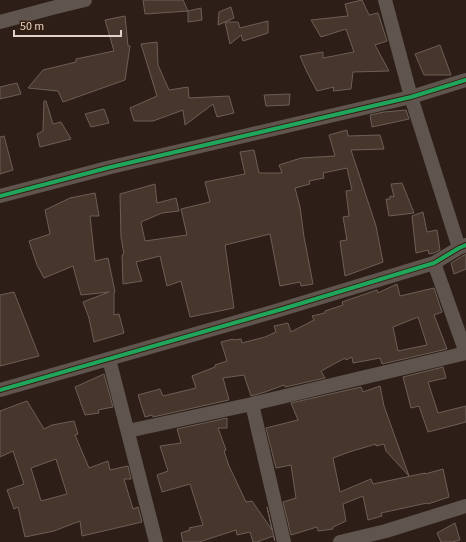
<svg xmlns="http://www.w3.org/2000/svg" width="466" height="542" viewBox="0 0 466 542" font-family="'Source Sans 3',sans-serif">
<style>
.building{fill:#47362b;stroke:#6b5f58;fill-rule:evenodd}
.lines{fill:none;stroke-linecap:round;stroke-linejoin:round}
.street{stroke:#5f554e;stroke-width:14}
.cycleway-casing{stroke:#351d0f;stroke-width:6}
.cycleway{stroke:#20a55d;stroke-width:4}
</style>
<rect width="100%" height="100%" fill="#2d1f17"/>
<path class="building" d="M143,0H183L188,11L145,14Z
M362,0L369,15L378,13L387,41L375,45L389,71L353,72L351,89L333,91L334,87L317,91L306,70L300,56L323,52V58L354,52L346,29L321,37L311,20L348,16L345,4Z
M231,7L234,18L218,25L219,12Z
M201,8L202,20L188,22V11Z
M125,16L128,46H130L125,80L63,102L58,91L28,88L43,70L76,62V59L114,51L105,20Z
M268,21V33L243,41L241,35L230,44L225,22H238L240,28Z
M157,42L158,65L169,90L188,87L189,98L229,96L234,113L217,117L213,104L185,125L183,110L153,121H134L130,108L157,96L141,44Z
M440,45L451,75H424L415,54Z
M17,83L21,94L0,99V87Z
M290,94L289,105L266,106L264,95Z
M44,101H46L53,124L61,122L71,139L40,147L37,134L43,131Z
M104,109L109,123L91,127L85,114Z
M406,110L409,119L372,127L370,115L384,112Z
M347,130L348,136L380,135L384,149L351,150L376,226L383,262L345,276L340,241L347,240L343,217L349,216L346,191L352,190L347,168L323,173L324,178L309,181L310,184L295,188L300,207L304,237L313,284L301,286L300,282L280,286L270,234L225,245L234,308L190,317L181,281L167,286L160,256L136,262L142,281L123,284L122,255L124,254L121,237L120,194L155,184L157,203L176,198L179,211L162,213L141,222L145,241L187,235L181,209L210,202L205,182L245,174L240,152L254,150L259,173H282L279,165L301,158L335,156L329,135Z
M4,136L13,170L0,174V137Z
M402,183L414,213L389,216L386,199H390V196L394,197L391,184Z
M95,193L99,216H90L95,261L108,258L115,292H114V315L119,314L124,333L94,342L89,318L83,302L109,292L81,295L73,266L44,278L37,265L29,241L50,234L45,210L70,198Z
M423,212L427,232L437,230L440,250L434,253L429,254L428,250L416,253L412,216Z
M466,254V269L454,274L451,263Z
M397,284L400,296L434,288L442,312L434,315L447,349L382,364L380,358L353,363L352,357L346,360L345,358L321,371L325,378L285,387L284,385L265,392L251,396L244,375L223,378L229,400L153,417L152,415L145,417L138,395L160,389L163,396L196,388L192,376L215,367V365L227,361L221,342L233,339V340L241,339L242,343L265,337L276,332L274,326L288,323L291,332L314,320L312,316L325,313V311L343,305L342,302L377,290L378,293ZM418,317L427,345L398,351L393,327Z
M14,292L39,356L0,366V295Z
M443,367L446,378L428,382L438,413L466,406V422L428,432L419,406L411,408L403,377Z
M104,374L113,407L98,410L99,413L85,415L75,387Z
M380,386L384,406L409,476L386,451L384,444L376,446V444L349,452L333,458L340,492L371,479L373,484L425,473V474L443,469L449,497L428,504L427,503L381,513L382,516L368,520L363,496L343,504L346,521L333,527V529L318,531L317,527L291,535L283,502L296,498L291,465L276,468L266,428L298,420L291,403L361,387L363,392Z
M27,401L44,429L52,425L74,421L78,434L75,435L89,468L108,461L110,470L128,466L131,479H124L133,509L138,507L142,522L82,536L80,521L54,531L25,537L18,507L14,509L7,490L24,484L13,451L0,457V411ZM56,459L67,494L41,501L31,468Z
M227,418V428H218L226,450L224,451L229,466L246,502L252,501L272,530L267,507L275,541L273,536L257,542H253L250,532L237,535L236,530L199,542H183L181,533L190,530L189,528L203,525L190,484L162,492L157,475L168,471L160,446L181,443L177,429Z
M455,523L460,540L452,542H441L437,533Z"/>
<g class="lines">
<path class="street" d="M385,0L411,97L459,248
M0,22L52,8L85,0
M0,196L111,167L411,97L466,80
M434,263L466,353
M109,359L156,542
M0,390L279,310L434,263L459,248L466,245
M252,404L284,542
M128,431L252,404L466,353
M340,542L386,531L466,506"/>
<defs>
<path id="cycleway" d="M0,196L111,167L411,97L466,80
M0,390L279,310L434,263L459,248L466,245"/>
</defs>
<use href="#cycleway" class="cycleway-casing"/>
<use href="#cycleway" class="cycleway"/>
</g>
<path d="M14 30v6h107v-6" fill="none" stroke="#e2d1c8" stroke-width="2"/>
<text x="20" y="30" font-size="12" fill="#e2d1c8" stroke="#351d0f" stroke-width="3" paint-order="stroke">50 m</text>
</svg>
